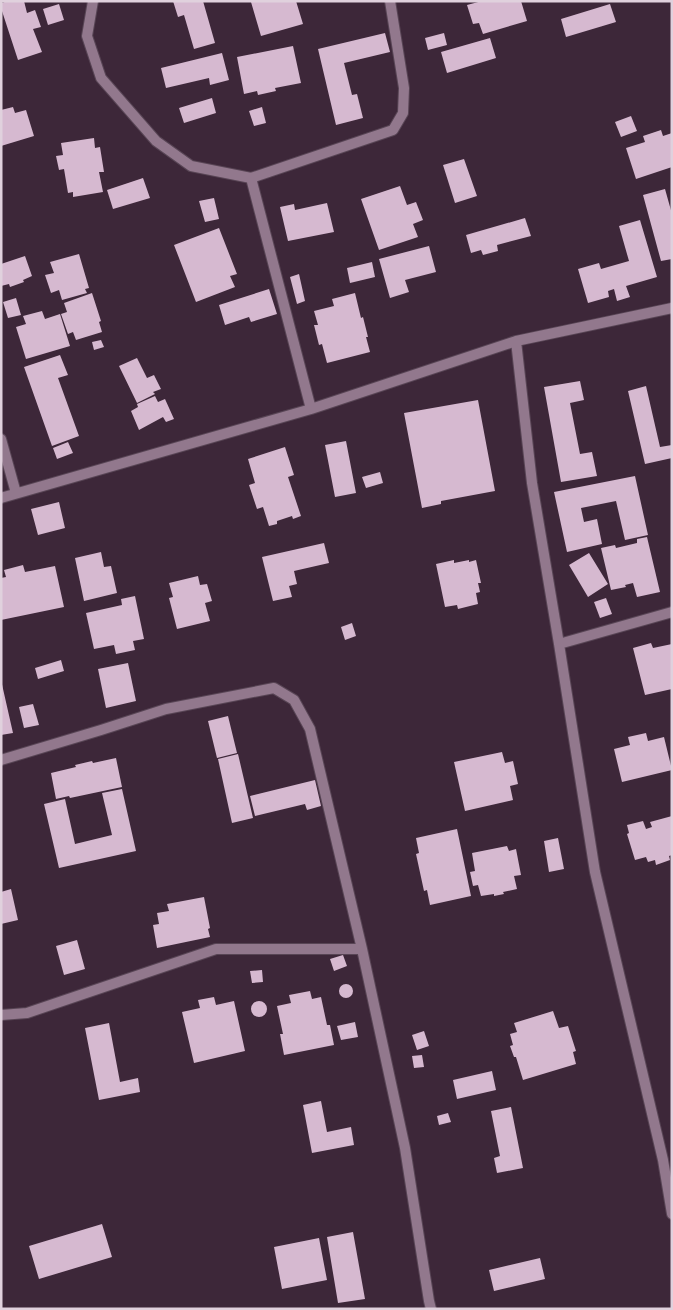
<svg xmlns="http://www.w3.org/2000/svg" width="673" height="1310" viewBox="0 0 673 1310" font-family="'PT Serif',serif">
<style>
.building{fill:#d6b9d0}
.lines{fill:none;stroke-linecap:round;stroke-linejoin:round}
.minor-casing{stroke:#584555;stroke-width:12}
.minor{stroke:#92788d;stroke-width:10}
</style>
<rect width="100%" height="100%" fill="#3d2739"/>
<path class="building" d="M8,1H24L27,13L35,10L41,27L33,29L42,52L18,60L1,8V3Z
M173,1H203L215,43L194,49L184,15L178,17Z
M296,1L303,24L261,36L251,2Z
M482,1H521L527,21L483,34L479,23L473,24L467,5Z
M59,4L64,20L48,25L43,9Z
M610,4L616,22L566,37L561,19Z
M385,33L390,52L344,63L352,95L357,94L363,118L336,125L318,49Z
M444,33L447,45L428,50L425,38Z
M490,38L496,58L447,73L441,52Z
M293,46L301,83L275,88L276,91L258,95L257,91L244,94L237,57Z
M222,53L229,80L210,85L209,78L166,88L161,68Z
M212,98L216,113L184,123L179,108Z
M13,107L15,113L26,110L34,136L1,146V110Z
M262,107L266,123L254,126L249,111Z
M631,116L637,131L621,137L615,122Z
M661,130L663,136L672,133V167L636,179L626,148L645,142L643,136Z
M94,138L95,148L100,147L104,172H99L103,192L73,197V192L68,193L64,169L59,170L56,156L63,155L61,143Z
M464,159L477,196L455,203L443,165Z
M143,178L150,198L113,209L107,190Z
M400,186L407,205L416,202L423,220L413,224L418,237L379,250L361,199Z
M665,189L672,214V259L661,261L643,195Z
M214,198L219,219L205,222L199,201Z
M327,203L334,232L288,241L280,207L294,204L295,210Z
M525,218L531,236L497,245L498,251L483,255L481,250L471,253L466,235Z
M640,220L657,277L626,286L630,297L617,301L614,289L608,291L609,297L588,303L578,269L599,263L601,269L629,261L619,226Z
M219,228L237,274L230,276L235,287L196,302L174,245Z
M429,246L436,272L405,280L409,292L390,298L379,259Z
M79,254L89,288L85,289L87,293L62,300L59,290L51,293L45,275L54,273L50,262Z
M25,256L32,276L23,280L24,282L10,287L9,284L1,286V264Z
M372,262L375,277L350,283L347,268Z
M299,274L305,301L297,304L290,277Z
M269,289L277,314L251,322L249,317L225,325L219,305Z
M92,293L101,321L99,322L102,332L76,340L73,332L68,334L61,314L67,312L64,303Z
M355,293L361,318L363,317L368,337H366L370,352L327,363L322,344L319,345L314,325H318L314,311L334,306L332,299Z
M16,298L21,315L8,318L3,302Z
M42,311L45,319L60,314L70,346L26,359L16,327L26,324L23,316Z
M101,340L104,347L94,350L92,342Z
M60,355L68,375L58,378L79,436L52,446L24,367Z
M137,358L147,378L154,375L161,389L153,392L155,394L137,403L119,366Z
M580,381L584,400L570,403L580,454L592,452L597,476L561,482L544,387Z
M646,386L660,447L672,445V458L645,464L628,391Z
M155,396L158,402L165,399L174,419L166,422L163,417L139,430L131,411L138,407L137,404Z
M478,400L495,491L441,501V504L422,508L404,413Z
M346,441L356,493L335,497L325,445Z
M68,442L73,453L57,459L53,448Z
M285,447L294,475L288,477L301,516L293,519L292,516L277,521V524L269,526L263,507L257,509L249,485L255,483L248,459Z
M380,472L383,483L366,488L362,477Z
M635,476L648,535L625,540L616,501L581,508L584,522L597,519L602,544L567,552L554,492Z
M59,502L65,528L38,535L31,509Z
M647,537L660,592L637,597L633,583L625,585L626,587L611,590L601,548L615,545L616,548L637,543V539Z
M324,543L329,563L294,571L297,584L289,586L292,597L273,601L262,557Z
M101,552L104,567L111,566L117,593L84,601L75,558Z
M589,553L608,584L588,597L569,565Z
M454,560V563L469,560V562L476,560L481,583H478L480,592L476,593L478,604L458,609L457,605L445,607L436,564Z
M23,565L25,572L55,566L64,607L1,620V578L6,577L4,570Z
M198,576L200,585L207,584L212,601L205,603L210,621L177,629L169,598L173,597L169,583Z
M135,596L144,639L133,641L135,650L116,654L114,645L94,649L86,613L122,605L121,599Z
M606,598L612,614L600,618L594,602Z
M352,623L356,636L345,640L341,627Z
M651,643L653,648L672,644V689L645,695L633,648Z
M61,660L64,671L38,679L35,668Z
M128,663L136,701L106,708L98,669Z
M1,680L13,733L1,735Z
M33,704L39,725L24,728L19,707Z
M228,716L237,753L217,758L208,721Z
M646,733L648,741L664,737L672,770L622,782L614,749L630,745L628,737Z
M502,752L505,763L513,761L518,784L510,786L513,800L465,811L454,762Z
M238,754L253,818L232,823L218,759Z
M116,758L122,787L70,798L69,796L56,799L51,773L76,767L75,765L92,761L93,763Z
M315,780L321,806L307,810L305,804L255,816L250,796Z
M122,789L136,851L59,868L44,804L65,799L75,844L112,835L102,793Z
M672,816V855L669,856L670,860L656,865L655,860L648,862L646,857L635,860L627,834L629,833L627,825L643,821L646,829L652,827L650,822Z
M457,829L471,896L430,905L427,890L424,891L416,854L419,853L416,838Z
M558,838L564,869L549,872L544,841Z
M507,846L509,851L516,849L521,875L514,876L517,889L503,892L504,894L494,896V894L481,896L478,885L473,886L470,872L475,871L472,853Z
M11,889L18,920L1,924V892Z
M204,897L210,928L208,929L210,937L157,948L153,925L159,924L157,913L169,911L167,904Z
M77,940L85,969L64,975L56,946Z
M343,955L347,966L334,971L330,959Z
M262,970L263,982L252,983L250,971Z
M339 991a7 7 0 1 1 14 0a7 7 0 1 1-14 0Z
M310,991L312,999L321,997L327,1025H330L334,1045L284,1055L280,1034H283L277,1006L291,1003L289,995Z
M214,997L216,1005L234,1001L245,1051L194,1063L182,1012L200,1008L198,1000Z
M251 1009a8 8 0 1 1 16 0a8 8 0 1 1-16 0Z
M553,1011L559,1028L568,1026L576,1051L573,1052L576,1064L523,1080L516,1057H514L510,1046L513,1045L510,1034L517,1032L514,1023Z
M355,1022L358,1037L341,1040L337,1026Z
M109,1023L120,1082L138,1078L140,1092L99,1100L85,1028Z
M424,1031L429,1046L417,1050L412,1035Z
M422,1055L424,1067L414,1068L412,1056Z
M492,1071L496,1090L457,1099L453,1080Z
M321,1101L327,1132L351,1127L354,1145L312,1153L303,1105Z
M511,1107L523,1168L497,1173L494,1158L500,1156L491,1111Z
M448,1113L451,1122L439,1125L437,1116Z
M102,1224L112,1257L39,1279L29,1246Z
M353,1232L365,1299L338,1303L327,1237Z
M319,1238L327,1280L282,1289L274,1247Z
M540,1258L545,1279L494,1291L489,1270Z"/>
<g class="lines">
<defs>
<path id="minor" d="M93,1L87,36L101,78L156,141L191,166L251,178L393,130L403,113L404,88L390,1
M251,178L311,409
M516,341L532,483L559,644L595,872L663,1160L672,1214
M1,439L16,493
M1,498L311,409L516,341L672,308
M559,644L672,612
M1,760L101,730L166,709L274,688L294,700L310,729L362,949L405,1148L429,1301L431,1309
M1,1015L27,1013L216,949H362"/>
</defs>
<use href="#minor" class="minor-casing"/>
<use href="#minor" class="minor"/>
</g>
<rect width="673" height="1310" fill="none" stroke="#e0d1dd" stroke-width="5"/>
</svg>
